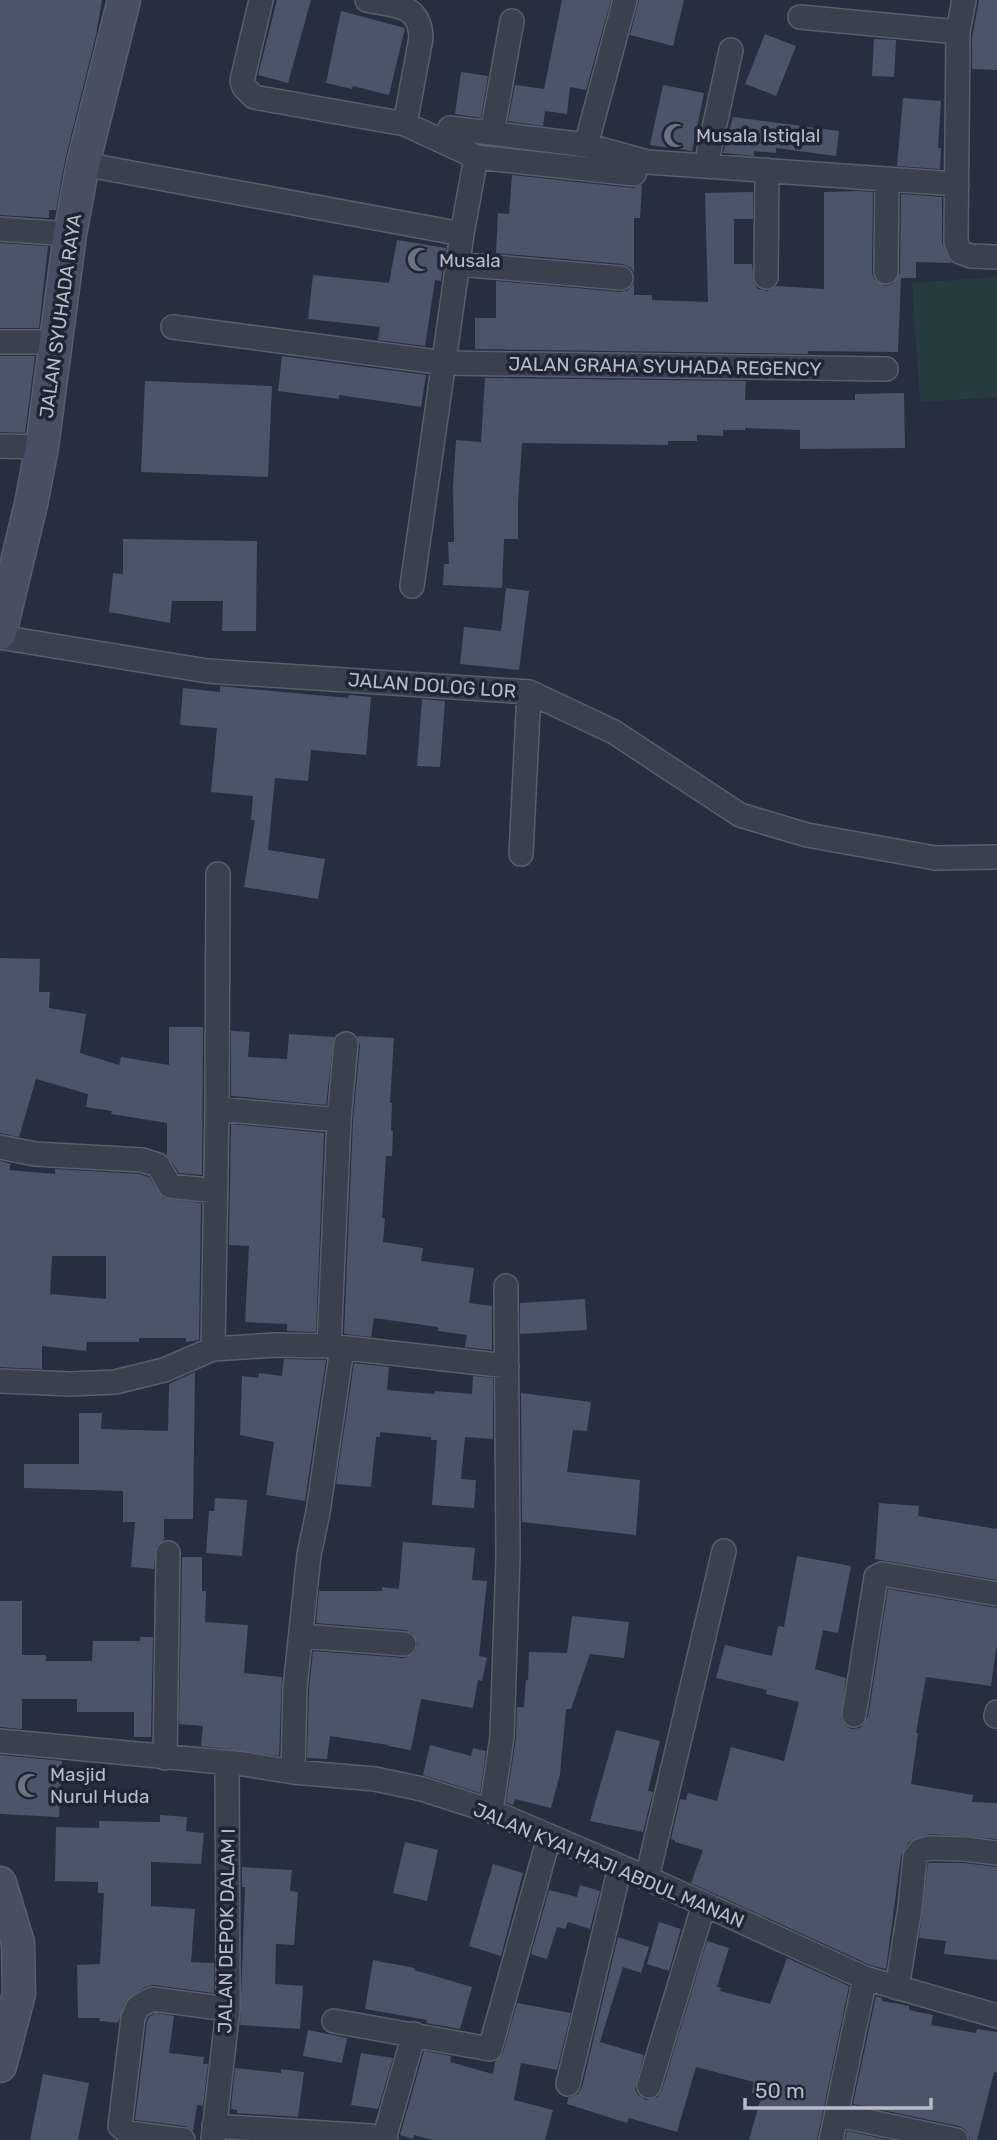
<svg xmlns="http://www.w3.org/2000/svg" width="997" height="2140" viewBox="0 0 997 2140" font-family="Rubik,sans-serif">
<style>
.green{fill:#273c41}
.building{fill:#4b5569;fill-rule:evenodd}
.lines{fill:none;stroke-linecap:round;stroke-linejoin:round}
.street-casing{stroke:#575f6d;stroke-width:26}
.secondary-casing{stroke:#575f6d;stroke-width:35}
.street{stroke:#39414f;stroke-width:23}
.secondary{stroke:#475062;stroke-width:32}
.labels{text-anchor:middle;stroke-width:7;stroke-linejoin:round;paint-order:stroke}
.poi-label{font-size:19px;fill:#b6bcca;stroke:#1e2635;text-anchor:start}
.street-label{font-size:19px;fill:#b6bcca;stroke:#1e2635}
</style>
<rect width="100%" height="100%" fill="#252f40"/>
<path class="green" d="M997,277V397L920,402L912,283Z"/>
<path class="building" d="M0,0H102L96,35L65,160L56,210H49V218L0,215Z
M277,0H311L288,83L258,75Z
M562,0H611L586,90L570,87L567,114L545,111L543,126L508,121L515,85L544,89Z
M639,0H684L673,46L630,35Z
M979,0H997V70L972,69V38Z
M341,11L405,28L389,95L353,86L352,89L326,83Z
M765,34L796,46L776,96L745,84Z
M874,39L896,40L894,77L872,76Z
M461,72L488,76L481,118L455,114Z
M663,85L704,93L692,151L650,145Z
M903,98L941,101L938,148H941L940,169L897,166Z
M733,117L839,131L836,156L776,148V153L754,151V156L723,153Z
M512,175L633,188L642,185L640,218H634V273L630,267L622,264L496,253L498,213L509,214Z
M858,191L873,192L872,273L874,279L885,286L893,284L900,273L901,194L942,197V242L951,263L916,262V278H901L898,352L808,351V354L475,349V318H496V281L620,292L628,290L634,283V295H652V300L708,302L705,193L753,192V219H734V264H752L754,283L758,289L767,291L776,286L824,289V192Z
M397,240L446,248L441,281L435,280L425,346L378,340L380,327L308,319L313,275L389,283Z
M0,243L48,246L39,328H0Z
M0,356H35L25,433L0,432Z
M282,356L426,375L421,407L339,395V399L278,391Z
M485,378L746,381L745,400H855V394L904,393L905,448L800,449V430L745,428V430H723V436L697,435V441H668V445L522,443L518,502V539H504L502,588L443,585L444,564H449L448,542H454L453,487L456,440L481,442Z
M145,381L272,386L268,477L141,472Z
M123,539L257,541L256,631H222L223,601H172L170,623L109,612L113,573L123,574Z
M506,588L529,591L519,670L460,664L464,627L501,631Z
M220,686L348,698L349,695L371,697L366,755L311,750L308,781L275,778L268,850L325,859L318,899L244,887L255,820H251L253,796L211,792L217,728L180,725L183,688L220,692Z
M422,699L445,701L440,767L417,766Z
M0,958L40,959L39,992H50L49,1008L86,1014L80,1053L119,1065L121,1057L169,1065V1027H203L202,1175L179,1173L167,1155V1123L111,1114L112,1111L86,1107L88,1094L36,1079L19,1137L0,1133Z
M231,1031L250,1032L248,1057L287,1059L289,1034L334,1037L326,1105L231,1096Z
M357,1036L394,1038L390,1103H392L391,1131H393L392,1156H386L382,1218H385L383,1242L423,1248L421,1261L474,1268L469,1303L492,1306V1350L465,1347L467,1335L438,1331V1327L374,1318L371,1337L344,1334L353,1121L360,1045Z
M231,1124L324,1133L316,1332L287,1331V1324L245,1322L249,1246L229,1245Z
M0,1161L11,1164L9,1170L55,1174V1169L139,1174L149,1177L163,1198L201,1203L199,1340L186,1342V1338H139V1342H87L86,1351L42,1346V1369L0,1367ZM52,1256H106V1299L50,1294Z
M585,1299L587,1330L520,1334V1303Z
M284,1359L326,1360L305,1501L266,1495L274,1442L240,1435L242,1376L258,1378L259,1373L282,1376Z
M354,1363L389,1367L387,1390L434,1394L435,1391L472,1394L473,1376L493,1378V1439L465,1437L461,1479L476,1480L474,1508L432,1505L437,1440H431V1437L380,1432V1437H376L371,1487L336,1484Z
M195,1372L193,1519H164V1540L156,1546L154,1569L131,1567L135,1522H123V1491L24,1488V1464H79V1413H102L101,1429L168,1431L169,1384Z
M521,1393L591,1402L587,1431L573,1430L567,1472L640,1480L636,1535L522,1522Z
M215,1498L247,1500L242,1556L206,1553L209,1511H214Z
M879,1503L919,1506L918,1516L997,1529V1580L875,1559Z
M403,1542L475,1548L472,1580L487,1581L479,1656L487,1658L482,1681L478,1680L473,1708L421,1699L411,1750L388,1746V1745L330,1736L327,1759L307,1758L309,1689L313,1651L404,1658L415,1652L418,1644L412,1633L405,1630L316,1623L319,1591H382V1587L399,1589Z
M797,1556L851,1566L838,1633L823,1630L815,1669L846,1678L841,1719L845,1725L851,1729L860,1728L868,1717L888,1589L997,1608V1643L991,1686L926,1677L916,1733H918L911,1784L973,1795L972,1802L997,1803V1839L929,1834L909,1842L901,1856L886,1969L870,1965L691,1883L703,1850L675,1842V1840L671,1839L680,1799L686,1800L688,1793L717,1801L731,1747L784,1761L799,1702L766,1694L767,1690L716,1678L725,1645L772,1656L778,1626L784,1627Z
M182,1557H202V1591H206L205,1622L248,1625L244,1673L282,1677L279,1756L201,1746L203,1726L179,1724Z
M0,1601H22V1655H46V1661H92L93,1641H140V1637H153L151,1737H134V1712H77V1699H22V1729L0,1727Z
M572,1616L629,1622L624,1658L590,1654L571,1709H566L560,1774L551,1808L515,1799L513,1805L506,1802L516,1739L517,1707H524L526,1680H528L529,1652L567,1653Z
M616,1730L660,1741L648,1791L653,1792L643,1832L590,1821Z
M430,1745L471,1756L473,1748L486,1751L480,1793L423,1775Z
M0,1755L62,1761L59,1817L0,1814Z
M160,1815L187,1817L186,1831L204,1833L201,1864L151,1862V1906L195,1909L191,1962L214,1963V1993L153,1985L145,1987L126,2001L118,2023L99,2021L100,2018H78L77,1965L100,1964L104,1893H98V1882L55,1881L56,1827L99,1828V1821L160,1822Z
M405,1842L438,1850L427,1901L393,1893Z
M928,1863H964L997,1867V1960L944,1954L946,1941L919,1938Z
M493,1864L523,1873L501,1956L469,1946Z
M242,1867L292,1870L290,1891L298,1892L294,1945L276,1944L275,1984L303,1986L300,2029L240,2025L245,1887H242Z
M580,1885L600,1891L590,1929L568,1922L565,1929L557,1927L547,1959L531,1954L549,1890L577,1897Z
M659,1922L681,1929L669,1971L647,1964Z
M618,1937L649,1947L641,1973L623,1967L600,2042L644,2055L635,2089L638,2095L646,2100L658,2097L662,2090L707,1941L729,1948L717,1987L721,1988L720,1991L770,2004L787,1958L849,1986L817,2140H749L762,2094L752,2093L754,2082L696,2067L677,2132L629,2118L627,2123L567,2104L568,2098L578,2094L582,2087Z
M373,1960L415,1968L414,1970L472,1987L460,2029L426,2023L427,2020L365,2009Z
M876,1996L882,1998V2001L909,2006V2010L933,2015L931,2025L976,2033L977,2029L997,2032V2073L994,2072L977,2140H970L966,2130L959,2126L853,2104Z
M517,2003L571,2013L557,2070L521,2063L514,2100L553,2110L545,2140H433L414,2135L413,2139L400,2135L424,2051L451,2056L450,2062L493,2074L495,2062L503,2053Z
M155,2013L174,2016L169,2053L204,2057L203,2064H208L203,2106L197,2105L193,2131L185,2126L135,2120L147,2022L149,2017Z
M308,2030L347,2038L342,2063L303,2056Z
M361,2053L393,2058L378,2109L351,2105Z
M235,2068L281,2073V2069L304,2072L298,2117L237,2113V2110L231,2109Z
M43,2074L89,2083L78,2140H30Z
M847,2131L888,2140H845Z"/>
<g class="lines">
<defs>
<path id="street" d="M261,0L242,81L244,87L254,97L405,124L476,157L462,234L412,586
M367,0C394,6 420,3 421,38L405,124
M964,0L958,32L956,242L960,252L971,256L997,257
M800,17L958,32
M450,128L586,145L647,162L957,184
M492,133L512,21
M586,145L625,0
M476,157L634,174
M83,164L462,234
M706,165L731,50
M0,229L70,234
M459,264L621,278
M886,272L887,179
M766,277L767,170
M173,327L445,363L886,369
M0,342H57
M0,446L42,447
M0,637L207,671L529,692L614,732L740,815L807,835L935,858L997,857
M521,854L529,692
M217,1109L218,874
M0,1147L35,1154L142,1160L158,1165L170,1186L216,1191
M329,1346L339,1120L346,1044
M213,1349L217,1109L339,1120
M0,1381L71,1384L115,1382L164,1370L213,1349L275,1345L329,1346L507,1366
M301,1636L404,1644
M854,1715L876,1577L882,1574L888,1575L997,1594
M996,1716L997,1712
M0,1741L244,1764L293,1772L375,1779L422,1789L491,1811L647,1878L865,1978L997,2016
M165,1758L168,1553
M293,1772L295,1688L309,1555L318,1512L342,1348
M491,1811L502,1737L508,1556L506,1286
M647,1878L724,1551
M897,1988L910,1907L915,1857L920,1851L929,1848L965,1849L997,1853
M334,2021L490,2049L549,1837
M568,2084L620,1867
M649,2086L704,1904
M838,2115L956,2140
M214,2126L371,2136L386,2140
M384,2139L414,2034
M183,2140L128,2133L120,2126L133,2018L138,2007L152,1999L228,2009
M213,2140L228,2009L227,1763
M831,2140L865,1978"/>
<path id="secondary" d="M0,633L31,504L42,447L70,234L83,164L124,0
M0,1883L18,1943L19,1994L0,2066"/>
</defs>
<use href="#street" class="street-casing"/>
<use href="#secondary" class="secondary-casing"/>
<use href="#street" class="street"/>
<use href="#secondary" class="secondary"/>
</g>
<defs>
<symbol id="mosque-bare" viewBox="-9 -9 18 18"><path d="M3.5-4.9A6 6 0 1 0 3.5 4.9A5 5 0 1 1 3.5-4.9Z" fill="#6b7280" stroke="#1e2635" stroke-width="2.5" paint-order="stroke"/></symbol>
</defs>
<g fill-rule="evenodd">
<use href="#mosque-bare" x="658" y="118" width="35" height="35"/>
<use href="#mosque-bare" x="402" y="242" width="35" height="35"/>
<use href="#mosque-bare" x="12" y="1768" width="35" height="35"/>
</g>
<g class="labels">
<g class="poi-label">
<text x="696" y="142">Musala Istiqlal</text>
<text x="439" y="267">Musala</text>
<text x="50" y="1781">Masjid<tspan x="50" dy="22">Nurul Huda</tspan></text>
</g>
<g class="street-label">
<text transform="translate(60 316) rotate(-82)" y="7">JALAN SYUHADA RAYA</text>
<text transform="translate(665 366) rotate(1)" y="7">JALAN GRAHA SYUHADA REGENCY</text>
<text transform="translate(432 685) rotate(4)" y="7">JALAN DOLOG LOR</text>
<text transform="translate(609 1865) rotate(23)" y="7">JALAN KYAI HAJI ABDUL MANAN</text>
<text transform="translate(226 1931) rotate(-89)" y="7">JALAN DEPOK DALAM I</text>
</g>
</g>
<path d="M745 2098v10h186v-10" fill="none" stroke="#b6bcca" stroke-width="3.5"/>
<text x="755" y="2098" font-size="21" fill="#b6bcca" stroke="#1e2635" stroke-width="5" paint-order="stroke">50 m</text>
</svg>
